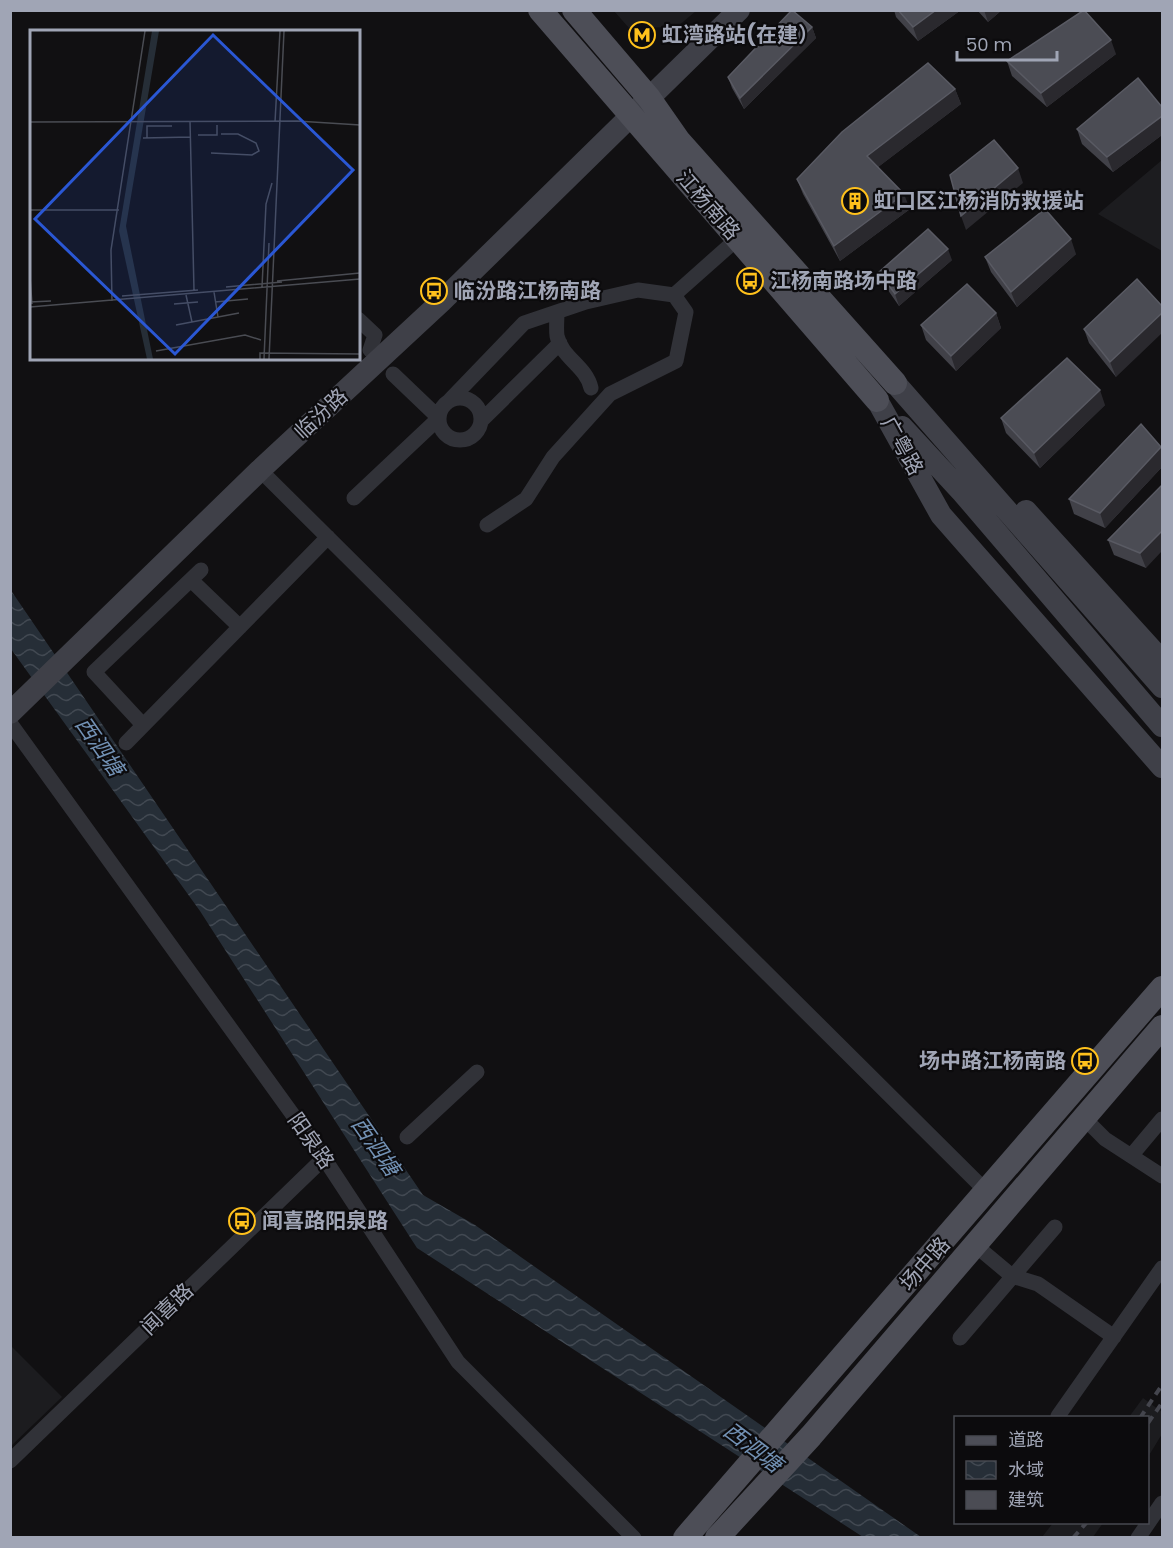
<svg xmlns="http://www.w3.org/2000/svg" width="1173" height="1548" viewBox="0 0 1173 1548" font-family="Poppins,'Noto Sans SC',sans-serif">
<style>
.built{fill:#1c1c1f}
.water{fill:url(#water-waves)}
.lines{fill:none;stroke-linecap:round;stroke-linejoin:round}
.street{stroke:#313238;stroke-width:15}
.secondary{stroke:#3f4048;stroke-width:22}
.primary{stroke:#4d4e57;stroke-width:24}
.rail{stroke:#44454d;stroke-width:4;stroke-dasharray:8 6;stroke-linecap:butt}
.wall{fill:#414148}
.shaded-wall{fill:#2a292e}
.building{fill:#4b4c54;stroke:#595a63;stroke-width:1.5}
.labels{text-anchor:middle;stroke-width:4.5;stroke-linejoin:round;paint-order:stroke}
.poi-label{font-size:21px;font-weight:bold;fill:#a0a5b5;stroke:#0c0b0d;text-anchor:start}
.street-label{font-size:21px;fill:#a0a5b5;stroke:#0c0b0d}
.water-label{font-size:22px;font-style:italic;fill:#7291b4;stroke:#0c0b0d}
.inset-road{fill:none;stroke:#4a4c53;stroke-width:1.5}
.view{fill:#2a57d4;fill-opacity:0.15;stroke:#2a57d4;stroke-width:3}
.inset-edge{fill:none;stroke:#a0a5b5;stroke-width:3}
</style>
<defs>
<pattern id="water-waves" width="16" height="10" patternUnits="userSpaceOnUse" patternTransform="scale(1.5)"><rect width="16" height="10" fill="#262e37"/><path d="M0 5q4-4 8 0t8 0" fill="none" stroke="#424952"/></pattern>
</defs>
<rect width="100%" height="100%" fill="#111012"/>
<path class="built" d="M614,11H696L677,27L629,28Z
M1162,160V251L1098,214Z
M11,1346L62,1397L11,1446Z
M1143,1398L1162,1412V1434L1148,1457V1418L1129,1417Z
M1053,1523V1522L1103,1523L1093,1537H1042Z"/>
<path class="water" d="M10,589L423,1195L475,1225L921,1537H863L417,1248L200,911L11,649Z"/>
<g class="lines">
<path class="street" d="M674,295L737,239
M557,312C557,319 556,329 557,336C562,358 586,366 591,388
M358,319L375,335L370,350
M439 419a21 21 0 1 1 42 0a21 21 0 1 1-42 0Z
M450,400L524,323L586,302L638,290L674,295L686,312L676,361L610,394L553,457L526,499L487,525
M482,420L560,343
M260,470L987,1192
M354,498L439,418L393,374
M191,580L240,627
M10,723L324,1158L458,1362L634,1538
M143,725L94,672L201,570
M126,743L328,537
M1084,1118L1105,1139L1162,1176
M407,1137L477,1072
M1131,1156L1162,1119
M975,1245L1012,1276L1038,1284L1114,1337
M960,1338L1055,1227
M1058,1416L1162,1268
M10,1461L324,1158
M1138,1538L1162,1503"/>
<path class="secondary" d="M895,383L1162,687
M877,400L941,515L1162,767
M902,427L963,493L1162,726
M1026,511L1162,661
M10,713L260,470L442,301L739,10"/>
<path class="primary" d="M540,10L877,400
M574,10L649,98L679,141L895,383
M685,1538L1162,988
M717,1538L811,1436L1162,1027"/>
<path class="rail" d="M1140,1418L1162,1385
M1148,1423L1162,1403
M1073,1538L1087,1522"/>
</g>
<path class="wall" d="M894,10H961L918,41L896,17Z
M977,10H1002L988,22Z
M812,27L816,38L744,109L732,88L728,77Z
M1116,54L1047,107L1012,76L1007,61Z
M955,89L961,104L878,167L910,209L840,261L803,194L797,179Z
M1162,107V135L1113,172L1082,144L1077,129Z
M1076,254L1017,307L991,272L985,257Z
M952,260L899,306L883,283L879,272Z
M1137,279L1116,377L1089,343L1084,329Z
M996,313L1001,328L956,371L926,340L921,325Z
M1105,405L1040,468L1006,433L1001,418Z
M1161,447L1162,450V467L1105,528L1074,514L1069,499Z
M1162,485L1146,568L1114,555L1108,540Z"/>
<path class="shaded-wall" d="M936,10H961L918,41L913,27Z
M984,10H1002L988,22Z
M812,27L816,38L744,109L740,98Z
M1111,40L1116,54L1047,107L1041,93Z
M955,89L961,104L873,171L867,156Z
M1162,116V135L1113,172L1107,157Z
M1018,168L1023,183L966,230L961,216Z
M904,194L910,209L840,261L834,246Z
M1071,239L1076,254L1017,307L1011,292Z
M948,249L952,260L899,306L895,294Z
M996,313L1001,328L956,371L951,356Z
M1162,313V333L1116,377L1110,362Z
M1100,390L1105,405L1040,468L1034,453Z
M1161,447L1162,450V467L1105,528L1100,513Z
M1162,531V551L1146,568L1140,553Z"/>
<path class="building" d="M792,10L812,27L740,98L728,77Z
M898,10H936L913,27Z
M1084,10L1111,40L1041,93L1007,61Z
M928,63L955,89L867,156L904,194L834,246L797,179L842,132Z
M1138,78L1162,107V116L1107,157L1077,129Z
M994,140L1018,168L961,216L950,175Z
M1045,209L1071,239L1011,292L985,257Z
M928,229L948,249L895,294L879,272Z
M1137,279L1162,306V313L1110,362L1084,329Z
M967,284L996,313L951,356L921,325Z
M1067,358L1100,390L1034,453L1001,418Z
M1141,424L1161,447L1100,513L1069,499Z
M1162,485V531L1140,553L1108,540Z"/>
<defs>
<symbol id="metro-ring" viewBox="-11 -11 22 22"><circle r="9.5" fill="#0c0b0d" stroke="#ffc11c" stroke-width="1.5"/><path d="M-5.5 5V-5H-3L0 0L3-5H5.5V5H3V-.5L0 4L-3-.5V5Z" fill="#ffc11c"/></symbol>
<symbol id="building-ring" viewBox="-11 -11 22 22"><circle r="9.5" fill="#0c0b0d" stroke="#ffc11c" stroke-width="1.5"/><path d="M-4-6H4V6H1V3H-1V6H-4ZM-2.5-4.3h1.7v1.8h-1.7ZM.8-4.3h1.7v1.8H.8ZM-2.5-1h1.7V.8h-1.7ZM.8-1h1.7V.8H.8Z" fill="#ffc11c"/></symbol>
<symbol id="bus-ring" viewBox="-11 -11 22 22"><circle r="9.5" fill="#0c0b0d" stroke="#ffc11c" stroke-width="1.5"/><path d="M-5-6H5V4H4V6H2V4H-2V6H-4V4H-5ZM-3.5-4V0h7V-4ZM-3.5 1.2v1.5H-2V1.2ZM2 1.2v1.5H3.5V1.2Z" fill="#ffc11c"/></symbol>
</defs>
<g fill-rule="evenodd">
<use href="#metro-ring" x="627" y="20" width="30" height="30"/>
<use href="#building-ring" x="840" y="186" width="30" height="30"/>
<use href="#bus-ring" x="735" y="266" width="30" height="30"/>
<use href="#bus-ring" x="419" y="276" width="30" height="30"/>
<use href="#bus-ring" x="1070" y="1046" width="30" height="30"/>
<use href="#bus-ring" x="227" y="1206" width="30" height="30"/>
</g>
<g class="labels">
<g class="poi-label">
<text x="662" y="42">虹湾路站(在建）</text>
<text x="874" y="208">虹口区江杨消防救援站</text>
<text x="770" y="288">江杨南路场中路</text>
<text x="454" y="298">临汾路江杨南路</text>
<text x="1066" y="1068" text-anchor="end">场中路江杨南路</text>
<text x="262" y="1228">闻喜路阳泉路</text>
</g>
<g class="street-label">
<text transform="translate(708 205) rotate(49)" y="7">江杨南路</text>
<text transform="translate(321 414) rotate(-43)" y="7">临汾路</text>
<text transform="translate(902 446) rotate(61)" y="7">广粤路</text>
<text transform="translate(311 1141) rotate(55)" y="7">阳泉路</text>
<text transform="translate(925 1264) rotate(-49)" y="7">场中路</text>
<text transform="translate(167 1309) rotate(-44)" y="7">闻喜路</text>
</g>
<g class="water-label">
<text transform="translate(100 746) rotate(55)" y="8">西泗塘</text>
<text transform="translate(376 1146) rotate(55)" y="8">西泗塘</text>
<text transform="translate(753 1447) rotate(37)" y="8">西泗塘</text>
</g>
</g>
<g transform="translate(30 30)">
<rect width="330" height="330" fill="#111012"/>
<path d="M122,1H129L96,196L123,329H117L89,201Z" fill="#262e37"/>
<path class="inset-road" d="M160,91L164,260M0,92L267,91L330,95M245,92L250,1M168,105H187V95M113,108L161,107M117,108V96H142M181,123L222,125L229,121L226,113L208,104H191M0,180H89M0,247L2,274M247,251L330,243M196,257L252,252M232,257L236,174L242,153M184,262L188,287M156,265L162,292M92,266L168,260M82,271L81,220L115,1M0,272L21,271M185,272L218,269M144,274L168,272M0,277L330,249M146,295L209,283M126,321L215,305L231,310M230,329V323L330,324M234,329L239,213M239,329L254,1"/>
<path class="view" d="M183,5L323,140L145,324L5,189Z"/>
<rect width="330" height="330" class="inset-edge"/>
</g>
<rect width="1173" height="1548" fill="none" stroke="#a0a5b5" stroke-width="24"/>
<rect x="954" y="1416" width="195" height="108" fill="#0c0b0d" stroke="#474950" stroke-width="1.5"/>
<rect x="966" y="1436" width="30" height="9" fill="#4d4e57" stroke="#474950" stroke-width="1.5"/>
<text x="1008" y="1446" font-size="18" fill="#a0a5b5">道路</text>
<rect x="966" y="1461" width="30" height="18" fill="url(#water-waves)" stroke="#474950" stroke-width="1.5"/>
<text x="1008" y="1476" font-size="18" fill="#a0a5b5">水域</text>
<rect x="966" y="1491" width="30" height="18" fill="#4b4c54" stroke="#474950" stroke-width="1.5"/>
<text x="1008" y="1506" font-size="18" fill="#a0a5b5">建筑</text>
<path d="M957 51v9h100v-9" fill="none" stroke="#a0a5b5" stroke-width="3"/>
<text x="966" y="51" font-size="18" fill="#a0a5b5" stroke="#0c0b0d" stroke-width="4.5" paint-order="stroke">50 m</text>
</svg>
